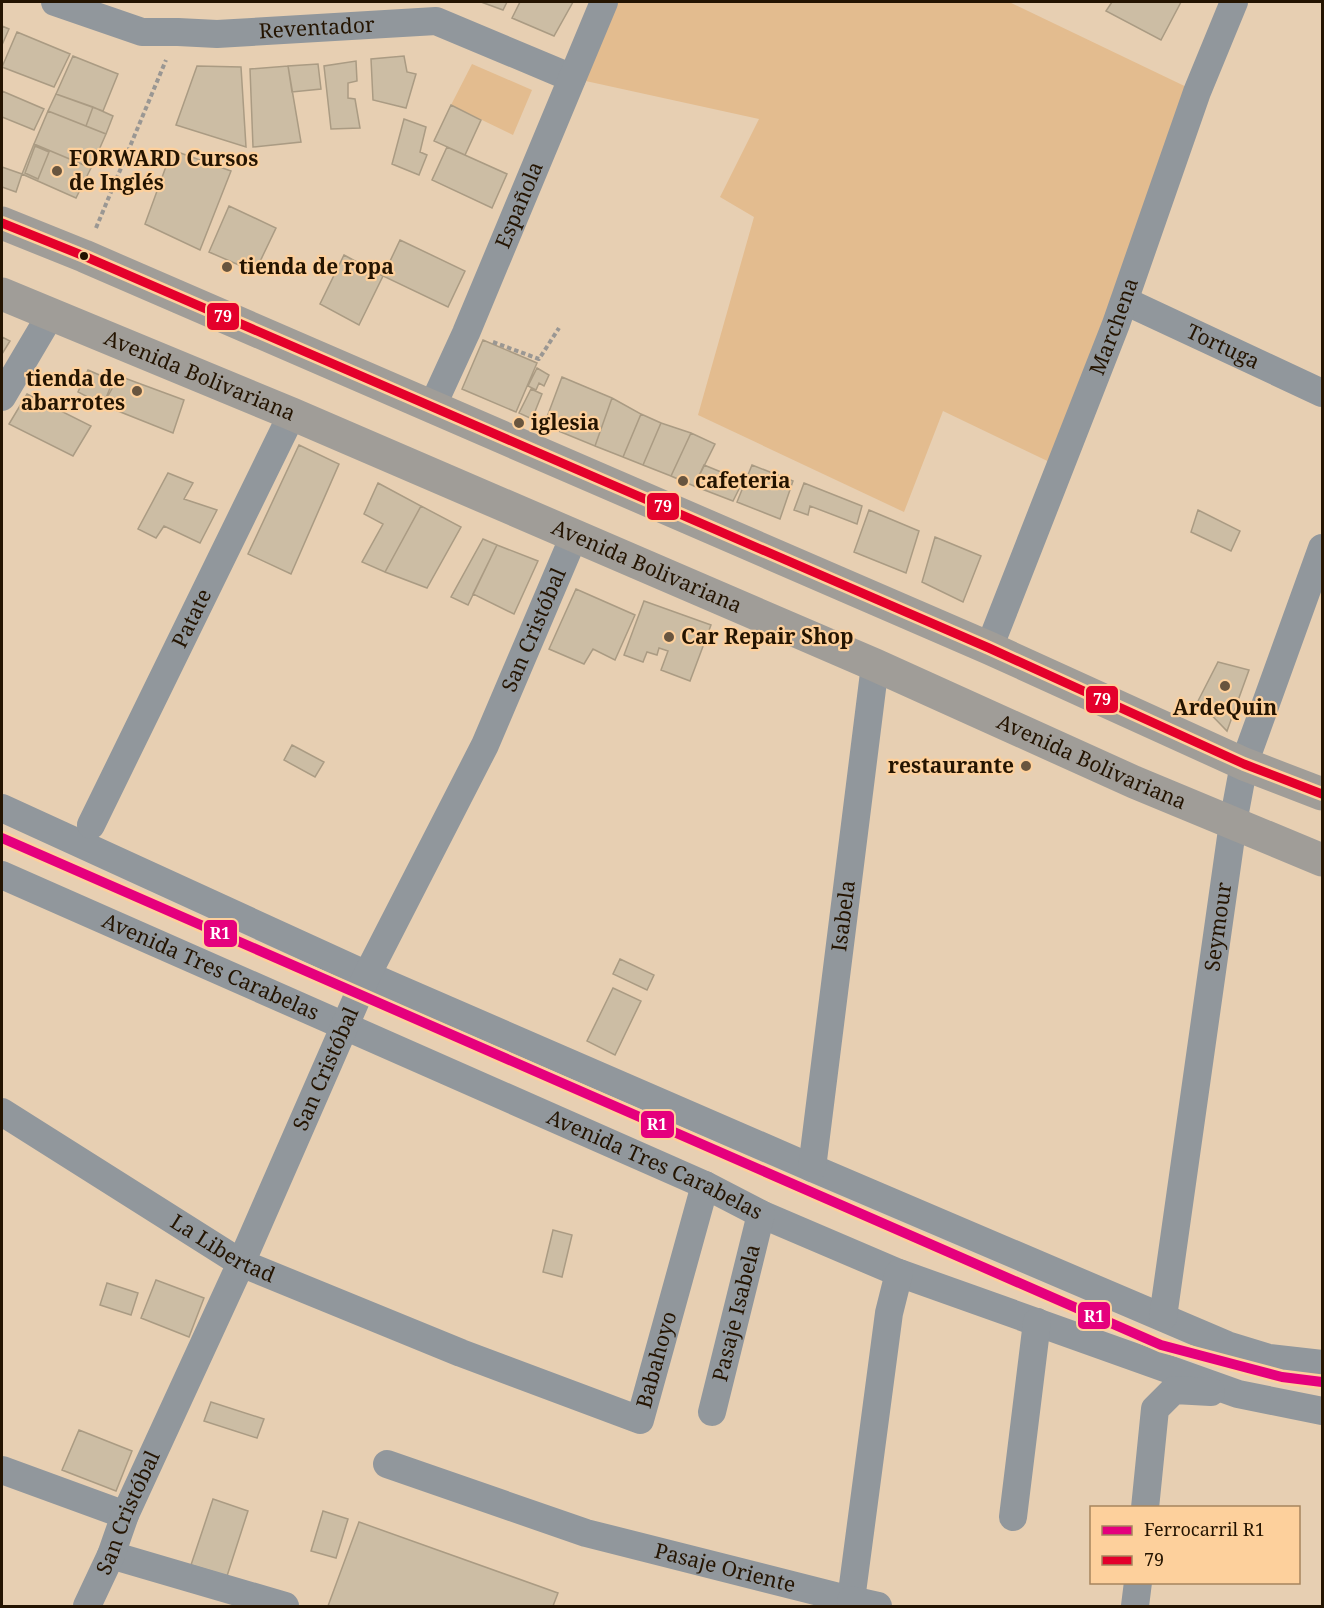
<svg xmlns="http://www.w3.org/2000/svg" width="1324" height="1608" viewBox="0 0 1324 1608" font-family="'Noto Serif',serif">
<style>
.green{fill:#e3bc8f}
.building{fill:#ccbda4;stroke:#aa9b83;stroke-width:1.5}
.lines{fill:none;stroke-linecap:round;stroke-linejoin:round}
.path{stroke:#9a9793;stroke-width:4;stroke-dasharray:4.5 3;stroke-linecap:butt}
.minor{stroke:#91979c;stroke-width:28}
.major{stroke:#a09d98;stroke-width:33}
.bus-1-casing{stroke:#fdd09c;stroke-width:14}
.bus-1{stroke:#e4002b;stroke-width:9}
.rail-1-casing{stroke:#fdd09c;stroke-width:15}
.rail-1{stroke:#e5007d;stroke-width:10}
.poi-dot{fill:#68553f;stroke:#fdd09c;stroke-width:2}
.bus-dot{fill:#241401;stroke:#fdd09c;stroke-width:2}
.labels{text-anchor:middle;stroke-width:4.5;stroke-linejoin:round;paint-order:stroke}
.street-label{font-size:21px;fill:#241401;stroke:#fdd09c}
.poi-label{font-size:21px;font-weight:bold;fill:#241401;stroke:#fdd09c;text-anchor:start}
.line-badge{stroke:#fdd09c;stroke-width:2}
.badge-label{font-size:16px;text-anchor:middle;font-weight:bold;fill:#fff}
</style>
<rect width="100%" height="100%" fill="#e7cfb2"/>
<path class="green" d="M604,2H1009L1197,92L1060,467L943,411L904,512L698,415L754,217L720,197L759,119L572,78Z
M472,64L532,90L513,135L451,105Z"/>
<path class="building" d="M481,2H507L503,10Z
M520,2H573L554,36L512,18Z
M1112,2H1181L1161,40L1106,11Z
M2,26L9,29L2,45Z
M17,32L70,54L54,87L2,67Z
M73,56L118,74L103,111L56,94Z
M404,56L407,72L416,74L406,108L373,100L371,59Z
M356,61L357,81L348,83V98L355,99L360,128L331,129L324,66Z
M318,64L321,89L292,92L288,66Z
M197,66L241,67L246,147L176,125Z
M288,66L301,142L253,147L250,69Z
M2,91L44,109L34,130L2,117Z
M56,94L93,107L86,126L48,111Z
M451,105L481,120L465,155L434,141Z
M93,107L113,116L106,134L86,126Z
M48,111L106,134L91,168L34,144Z
M404,119L426,127L420,152L427,155L419,175L392,164Z
M34,144L91,168L76,198L22,174Z
M35,146L49,152L38,179L25,173Z
M447,147L507,174L492,208L432,180Z
M172,150L231,171L200,250L145,224Z
M2,167L22,174L16,192L2,187Z
M229,206L276,228L255,272L209,252Z
M400,240L465,271L448,307L383,276Z
M344,255L383,276L359,325L320,304Z
M2,337L10,341L2,354Z
M483,340L537,363L516,412L462,389Z
M537,368L549,375L544,386L539,383L536,390L528,386Z
M88,370L113,381L103,405L78,392Z
M119,376L184,400L173,433L103,405Z
M562,377L612,398L595,446L544,425Z
M531,389L542,394L532,419L519,413Z
M27,394L91,426L73,456L9,424Z
M612,398L641,414L623,457L595,446Z
M641,414L661,423L643,465L623,457Z
M661,423L691,433L671,476L643,465Z
M691,433L715,444L694,486L671,476Z
M299,445L339,464L291,574L248,554Z
M704,465L743,481L733,501L694,486Z
M752,465L793,481L780,519L737,502Z
M168,473L193,483L184,499L217,510L200,543L164,526L156,538L138,529Z
M378,483L421,506L385,572L362,562L383,524L364,514Z
M804,483L862,506L857,524L810,506L808,515L794,510Z
M421,506L461,527L427,588L385,572Z
M869,510L919,531L906,573L854,552Z
M1198,510L1240,531L1231,551L1191,532Z
M935,537L981,556L963,602L922,582Z
M483,539L497,545L468,605L451,597Z
M497,545L538,561L514,614L473,594Z
M576,589L635,615L615,660L593,649L584,664L549,649Z
M644,601L711,625L690,681L661,670L668,651L659,648L657,655L647,652L643,662L624,655Z
M1218,662L1249,670L1227,731L1198,701Z
M292,745L324,762L315,777L284,760Z
M620,959L654,975L647,990L613,974Z
M613,988L641,1001L615,1055L587,1041Z
M553,1230L572,1235L562,1277L543,1272Z
M156,1280L204,1298L189,1337L141,1318Z
M107,1283L138,1293L131,1315L100,1305Z
M211,1402L264,1419L257,1438L204,1421Z
M79,1430L132,1451L116,1491L62,1470Z
M213,1499L248,1511L227,1576L191,1565Z
M323,1511L348,1519L336,1558L311,1551Z
M359,1522L558,1593L553,1606H328Z"/>
<g class="lines">
<path class="path" d="M96,228L166,60
M493,342L539,359L559,328"/>
<g class="minor">
<path id="s1" d="M55,2L142,32H178L217,34L436,21L572,78"/>
<path id="s2" d="M1125,301L1322,393"/>
<path d="M2,397L51,314"/>
<path id="s3" d="M432,407L466,333L604,2"/>
<path id="s4" d="M989,648L1116,324L1197,92L1234,2"/>
<path d="M2,808L367,975L812,1168L1227,1345L1269,1358L1322,1364"/>
<path id="s5" d="M91,825L292,414"/>
<path id="s6" d="M2,875L705,1185L761,1214L899,1273L1238,1394L1322,1411"/>
<path id="s7" d="M2,1112L241,1263L461,1353L640,1420L705,1185"/>
<path id="s8" d="M812,1168L875,665"/>
<path id="s9" d="M1163,1317L1233,823L1244,764L1322,548"/>
<path id="s10" d="M712,1412L761,1214"/>
<path id="s11" d="M387,1464L586,1533L851,1600L889,1313L899,1273"/>
<path d="M2,1470L125,1515"/>
<path d="M1145,1508L1155,1409L1174,1390L1211,1392"/>
<path d="M1013,1517L1037,1322"/>
<path d="M111,1555L285,1606"/>
<path d="M851,1600L878,1606"/>
<path id="s12" d="M87,1606L111,1555L125,1515L241,1263L367,975L485,745L574,536"/>
<path d="M1135,1606L1138,1582"/>
</g>
<g class="major">
<path d="M2,223L84,256L989,648L1244,764L1322,794"/>
<path id="s13" d="M2,294L292,414L875,665L1134,782L1322,860"/>
</g>
<defs>
<path id="bus-1" d="M2,223L84,256L989,648L1244,764L1322,794"/>
</defs>
<use href="#bus-1" class="bus-1-casing"/>
<use href="#bus-1" class="bus-1"/>
<defs>
<path id="rail-1" d="M2,838L1161,1345L1282,1377L1322,1382"/>
</defs>
<use href="#rail-1" class="rail-1-casing"/>
<use href="#rail-1" class="rail-1"/>
</g>
<g class="poi-dot">
<circle cx="57" cy="171" r="6"/>
<circle cx="227" cy="267" r="6"/>
<circle cx="137" cy="391" r="6"/>
<circle cx="519" cy="423" r="6"/>
<circle cx="683" cy="481" r="6"/>
<circle cx="669" cy="637" r="6"/>
<circle cx="1225" cy="686" r="6"/>
<circle cx="1026" cy="766" r="6"/>
</g>
<circle class="bus-dot" cx="84" cy="256" r="5"/>
<g class="labels">
<g class="street-label">
<text dy="7" stroke="none"><textPath href="#s1" startOffset="267">Reventador</textPath></text>
<text dy="7" stroke="none"><textPath href="#s3" startOffset="220">Española</textPath></text>
<text dy="7" stroke="none"><textPath href="#s4" startOffset="345">Marchena</textPath></text>
<text dy="7" stroke="none"><textPath href="#s2" startOffset="108">Tortuga</textPath></text>
<text dy="7" stroke="none"><textPath href="#s13" startOffset="214">Avenida Bolivariana</textPath></text>
<text dy="7" stroke="none"><textPath href="#s13" startOffset="700">Avenida Bolivariana</textPath></text>
<text dy="7" stroke="none"><textPath href="#s5" startOffset="230">Patate</textPath></text>
<text dy="7" stroke="none"><textPath href="#s12" startOffset="1074">San Cristóbal</textPath></text>
<text dy="7" stroke="none"><textPath href="#s13" startOffset="1186">Avenida Bolivariana</textPath></text>
<text dy="7" stroke="none"><textPath href="#s8" startOffset="254">Isabela</textPath></text>
<text dy="7" stroke="none"><textPath href="#s9" startOffset="394">Seymour</textPath></text>
<text dy="7" stroke="none"><textPath href="#s6" startOffset="228">Avenida Tres Carabelas</textPath></text>
<text dy="7" stroke="none"><textPath href="#s12" startOffset="588">San Cristóbal</textPath></text>
<text dy="7" stroke="none"><textPath href="#s6" startOffset="714">Avenida Tres Carabelas</textPath></text>
<text dy="7" stroke="none"><textPath href="#s7" startOffset="260">La Libertad</textPath></text>
<text dy="7" stroke="none"><textPath href="#s10" startOffset="102">Pasaje Isabela</textPath></text>
<text dy="7" stroke="none"><textPath href="#s7" startOffset="774">Babahoyo</textPath></text>
<text dy="7" stroke="none"><textPath href="#s12" startOffset="102">San Cristóbal</textPath></text>
<text dy="7" stroke="none"><textPath href="#s11" startOffset="354">Pasaje Oriente</textPath></text>
</g>
<g class="poi-label">
<text x="69" y="166">FORWARD Cursos<tspan x="69" dy="24">de Inglés</tspan></text>
<text x="239" y="274">tienda de ropa</text>
<text x="125" y="386" text-anchor="end">tienda de<tspan x="125" dy="24">abarrotes</tspan></text>
<text x="531" y="430">iglesia</text>
<text x="695" y="488">cafeteria</text>
<text x="681" y="644">Car Repair Shop</text>
<text x="1225" y="715" text-anchor="middle">ArdeQuin</text>
<text x="1014" y="773" text-anchor="end">restaurante</text>
</g>
</g>
<g class="line-badge">
<rect x="206" y="302" width="34" height="29" rx="6" fill="#e4002b"/>
<rect x="646" y="492" width="34" height="29" rx="6" fill="#e4002b"/>
<rect x="1085" y="685" width="34" height="29" rx="6" fill="#e4002b"/>
<rect x="203" y="919" width="35" height="29" rx="6" fill="#e5007d"/>
<rect x="640" y="1110" width="35" height="29" rx="6" fill="#e5007d"/>
<rect x="1077" y="1301" width="34" height="29" rx="6" fill="#e5007d"/>
</g>
<g class="badge-label">
<text x="223" y="322">79</text>
<text x="663" y="512">79</text>
<text x="1102" y="705">79</text>
<text x="220" y="939">R1</text>
<text x="657" y="1130">R1</text>
<text x="1094" y="1322">R1</text>
</g>
<rect width="1324" height="1608" fill="none" stroke="#241401" stroke-width="6"/>
<rect x="1090" y="1506" width="210" height="78" fill="#fdd09c" stroke="#a6855e" stroke-width="1.5"/>
<rect x="1102" y="1526" width="30" height="9" fill="#e5007d" stroke="#a6855e" stroke-width="1.5"/>
<text x="1144" y="1536" font-size="18" fill="#241401">Ferrocarril R1</text>
<rect x="1102" y="1556" width="30" height="9" fill="#e4002b" stroke="#a6855e" stroke-width="1.5"/>
<text x="1144" y="1566" font-size="18" fill="#241401">79</text>
</svg>
